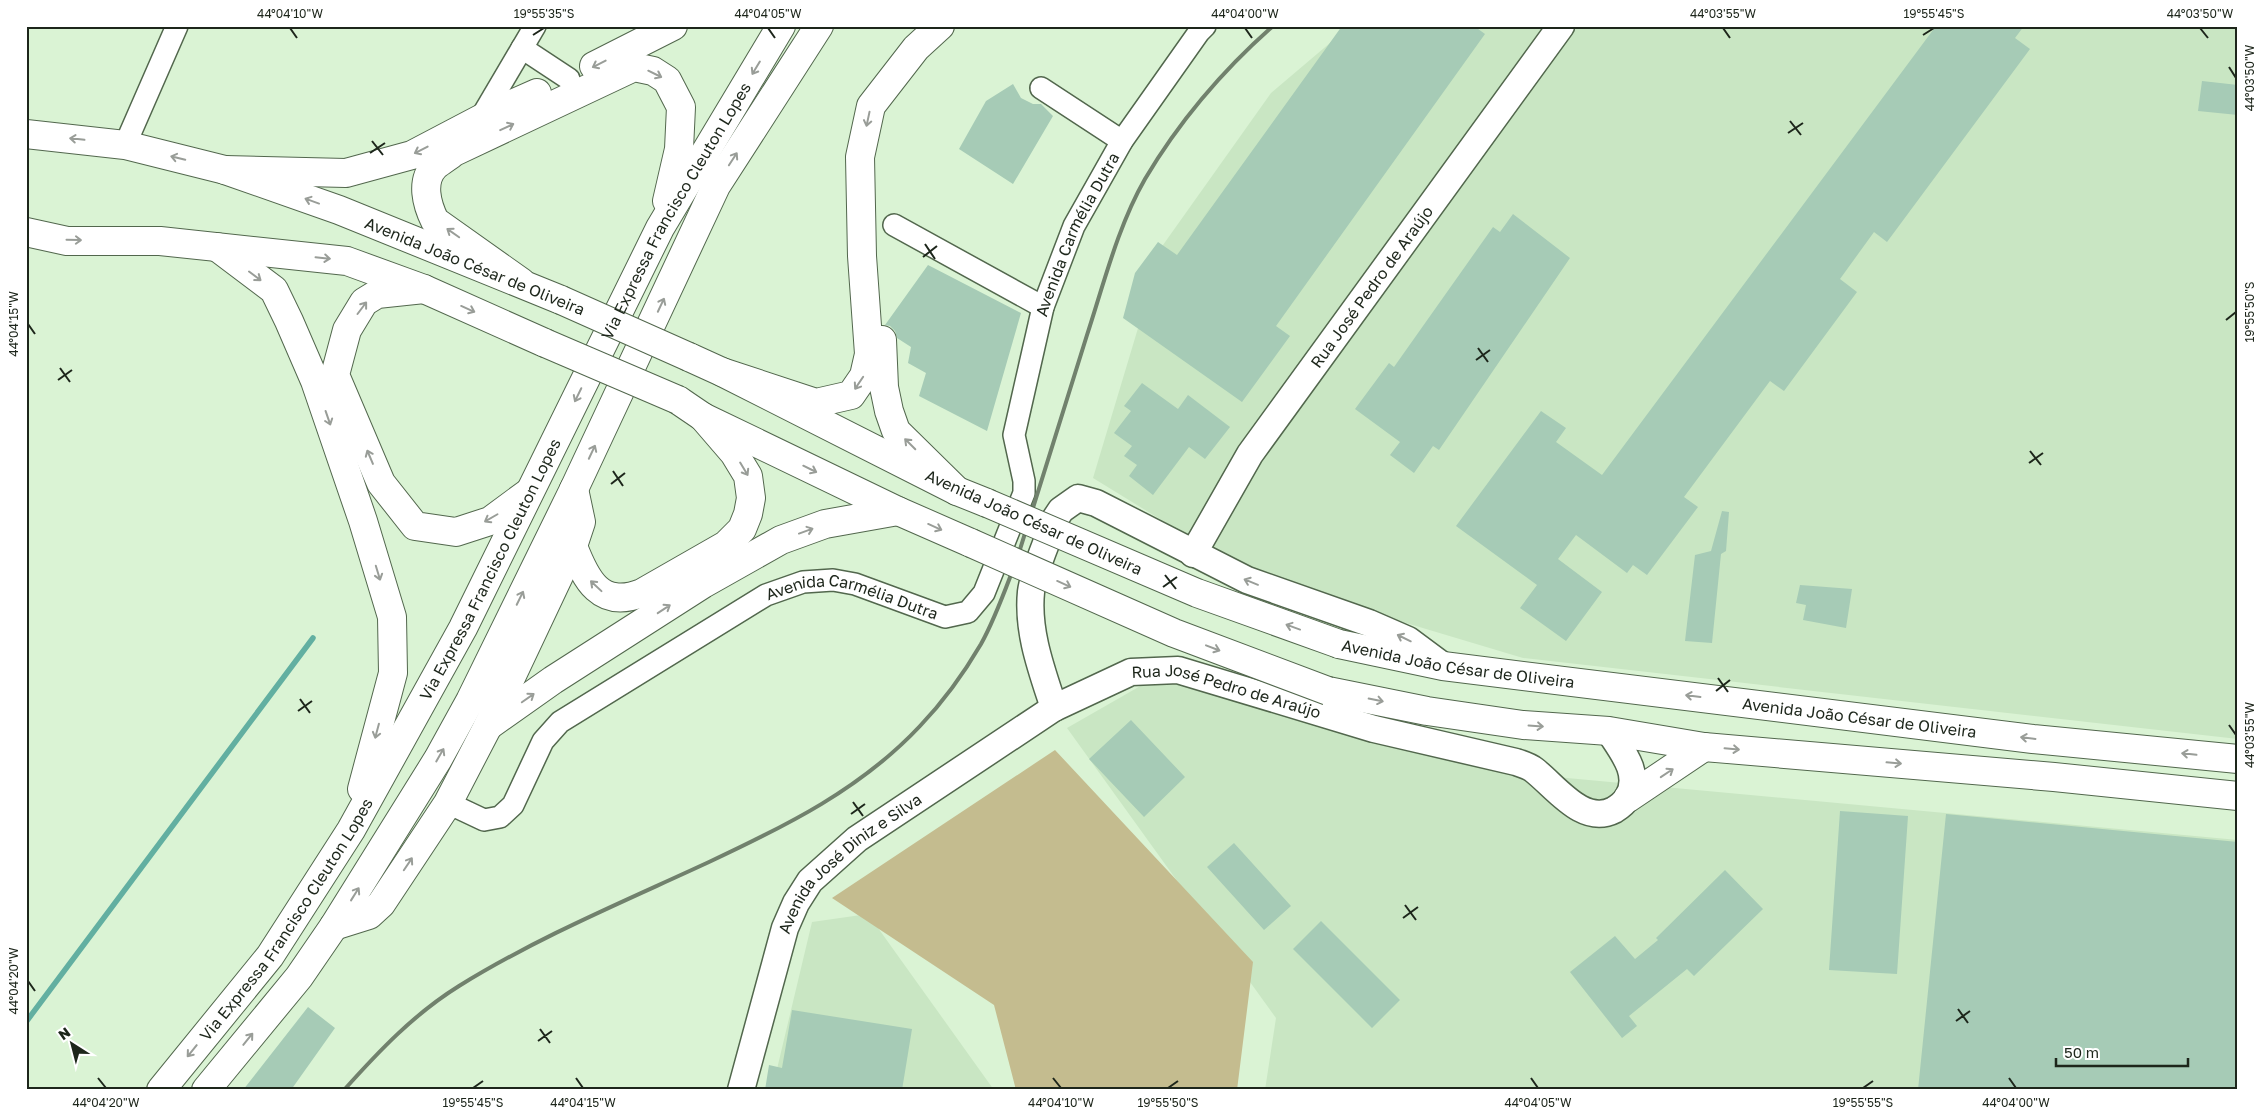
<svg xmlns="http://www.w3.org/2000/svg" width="2264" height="1116" viewBox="0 0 2264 1116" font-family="'Golos Text',sans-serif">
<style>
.built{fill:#c9e6c3}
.green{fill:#c4bc8f}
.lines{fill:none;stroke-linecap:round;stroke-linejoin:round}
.stream{stroke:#62afa1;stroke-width:5.5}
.building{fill:#a6cbb6}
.minor-casing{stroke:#52674d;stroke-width:24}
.tertiary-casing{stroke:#52674d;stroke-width:29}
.secondary-casing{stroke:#52674d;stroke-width:30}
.trunk-casing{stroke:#52674d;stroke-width:30}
.minor{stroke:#fff;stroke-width:21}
.tertiary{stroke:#fff;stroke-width:26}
.secondary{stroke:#fff;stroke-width:28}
.trunk{stroke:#fff;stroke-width:28}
.rail{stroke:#71816d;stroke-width:4}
.secondary-bridge-casing{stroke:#52674d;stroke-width:30;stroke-linecap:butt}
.secondary-bridge{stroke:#fff;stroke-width:28}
.oneway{stroke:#999d98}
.ticks{fill:none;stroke:#1d261b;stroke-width:2}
.labels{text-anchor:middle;stroke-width:4;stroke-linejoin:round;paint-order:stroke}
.street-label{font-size:16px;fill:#1d261b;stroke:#fff}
.neatline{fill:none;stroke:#1d261b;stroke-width:2}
.ticks-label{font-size:12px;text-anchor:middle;fill:#1d261b}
</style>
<rect width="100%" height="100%" fill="#daf3d4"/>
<path class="built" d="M1350,26H2238V739L1523,658L1256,578L1093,478L1163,245L1271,93Z
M1163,673L1524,774L2238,840V1090H1265L1276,1018L1067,728Z
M868,914L994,1090H772L812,922Z"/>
<path class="green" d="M1055,750L1253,962L1237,1090H1016L994,1005L832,898Z"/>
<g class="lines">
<path class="stream" d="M26,1022L313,638"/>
</g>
<path class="building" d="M1342,26H1474L1485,34L1276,326L1290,336L1242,402L1123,318L1135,273L1158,242L1177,255Z
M1936,26H2024L2015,38L2030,49L1887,242L1874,232L1840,279L1857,292L1784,391L1770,381L1684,497L1698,507L1647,575L1633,565L1627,573L1576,535L1558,559L1602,592L1566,641L1520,608L1537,585L1456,526L1541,411L1566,428L1556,442L1602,475Z
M2202,81L2238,85V115L2198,111Z
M1013,84L1021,98L1033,104H1041L1053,116L1013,184L959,149L986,101Z
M1513,214L1570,258L1439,450L1433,446L1414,473L1390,455L1400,442L1355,409L1389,363L1394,367L1493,227L1500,232Z
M928,265L1021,313L987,431L919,396L926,373L908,363L911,347L897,338L895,331L890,326L885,325Z
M1142,383L1178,409L1188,395L1230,427L1205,459L1189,447L1153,495L1129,476L1137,465L1124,456L1132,446L1114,433L1131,411L1124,406Z
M1722,511L1729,512L1726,551L1721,554L1712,643L1685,641L1695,555L1711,551Z
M1800,585L1852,589L1846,628L1803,620L1806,605L1796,603Z
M1131,720L1185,777L1144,817L1089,759Z
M1840,811L1908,816L1897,974L1829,970Z
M1946,814L2238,842V1090H1918Z
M1234,843L1291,906L1264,930L1207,867Z
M1725,870L1763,909L1694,976L1687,969L1629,1016L1637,1026L1622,1038L1570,972L1615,936L1635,959L1658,940L1656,938Z
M1321,921L1400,1000L1372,1028L1293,949Z
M308,1007L335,1028L291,1090H243Z
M792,1010L912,1029L902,1090H765L769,1065L782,1068Z"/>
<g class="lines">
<defs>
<g id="minor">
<path d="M522,48L569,79"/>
<path d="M1041,88L1122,141"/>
<path d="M479,121L535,26"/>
<path d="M125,145L177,26"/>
<path d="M894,225L1043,307"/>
<path id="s1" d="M448,803L484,820L500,817L513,805L543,741L560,722L766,595L803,582L833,580L855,584L945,617L968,612L984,593L1024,493V481L1014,435L1043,307L1074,226L1122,141L1199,32L1205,26"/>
</g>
<g id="tertiary">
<path id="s2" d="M1193,554L1250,454L1561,26"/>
<path d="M1054,708C1042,671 1027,632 1031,592C1034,569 1048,541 1055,519L1061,510L1078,498L1096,503L1247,580L1369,623L1408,640L1443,666"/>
<path id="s3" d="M741,1090L785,928L796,903L810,881L857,839L1054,708L1131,672L1178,670L1374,729L1516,762C1522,764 1529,766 1534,770C1556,787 1583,826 1614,810C1619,807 1625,802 1628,797C1642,774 1621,750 1609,731"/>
</g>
<g id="secondary">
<path d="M26,134L125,145L225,170L339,210L561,300"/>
<path d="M26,232L67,241H160L347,261L424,289L545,343"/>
<path d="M689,357L722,372L957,491L987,503"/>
<path d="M678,400L703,417L898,511L971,543"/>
<path id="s4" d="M1339,644L1443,666L2033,739L2238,759"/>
<path d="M1328,691L1427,711L1523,725L1609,731L1704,747L2054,777L2238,796"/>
<path d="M1628,798L1704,747"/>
</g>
<g id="trunk">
<path d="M594,66L673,26"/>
<path d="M225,170L346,173L412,155L492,113L537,93"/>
<path d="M217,247L274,290L289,321L315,381L363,521L392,617L393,673L362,789"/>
<path d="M521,282L435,221C427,205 420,181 435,166C441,161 448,157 454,152L634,67L653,71L667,80L681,107L679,149L667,201"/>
<path d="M424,289L377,294L364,302L347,330L335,375L381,483L415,526L456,532L490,521L528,493"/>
<path d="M882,340L884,387L889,411L896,431L957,491"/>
<path d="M722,372L816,403L851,395L864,376L869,354L862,256L860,157L871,106L916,48L940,26"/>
<path d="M574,489L581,522L573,546C586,580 600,609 642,593L726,545L742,529L748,514L751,498L748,476L734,453L703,417"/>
<path d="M488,726L553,680L703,584L781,540L825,524L898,511"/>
<path d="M334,926L369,915L381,904L448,803L488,726L573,546"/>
<path id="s5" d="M161,1090L270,956L351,830L463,628L660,228L781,26"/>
<path d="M206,1090L299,977L334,926L438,759L470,701L574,489L716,186L819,26"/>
</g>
</defs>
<use href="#minor" class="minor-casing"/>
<use href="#tertiary" class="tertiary-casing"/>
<use href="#secondary" class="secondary-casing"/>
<use href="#trunk" class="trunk-casing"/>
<use href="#minor" class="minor"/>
<use href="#tertiary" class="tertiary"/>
<use href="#secondary" class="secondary"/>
<use href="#trunk" class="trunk"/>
<path class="rail" d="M344,1090C379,1051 414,1014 459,986C538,937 625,901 709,862C786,826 861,789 920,726C943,702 964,673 981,644C996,617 1006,587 1017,559C1041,484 1064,409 1087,335C1104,283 1118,226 1145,179C1180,120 1222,71 1273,26"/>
<defs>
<path id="secondary-bridge" d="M561,300L689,357
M545,343L678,400
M987,503L1197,593L1339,644
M971,543L1174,633L1328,691"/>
</defs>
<use href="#secondary-bridge" class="secondary-bridge-casing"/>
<use href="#secondary-bridge" class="secondary-bridge"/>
</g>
<defs><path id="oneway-shaft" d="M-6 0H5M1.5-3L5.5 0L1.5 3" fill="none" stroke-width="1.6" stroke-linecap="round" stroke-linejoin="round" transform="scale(1.25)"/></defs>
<g class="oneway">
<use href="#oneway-shaft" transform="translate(599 64) rotate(153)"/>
<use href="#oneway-shaft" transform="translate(756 68) rotate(121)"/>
<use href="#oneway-shaft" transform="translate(655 74) rotate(26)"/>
<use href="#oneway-shaft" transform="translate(868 119) rotate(102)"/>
<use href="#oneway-shaft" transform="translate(507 127) rotate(-25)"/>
<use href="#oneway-shaft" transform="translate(77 139) rotate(-174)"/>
<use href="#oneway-shaft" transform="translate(421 150) rotate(153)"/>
<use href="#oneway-shaft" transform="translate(178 158) rotate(-166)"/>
<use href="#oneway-shaft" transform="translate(733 159) rotate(-57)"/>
<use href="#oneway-shaft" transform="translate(312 201) rotate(-160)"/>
<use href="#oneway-shaft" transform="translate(453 233) rotate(-145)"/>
<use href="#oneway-shaft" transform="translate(74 240) rotate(1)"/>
<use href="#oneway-shaft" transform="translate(323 258) rotate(6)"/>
<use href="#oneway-shaft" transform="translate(255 276) rotate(37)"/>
<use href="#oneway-shaft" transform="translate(661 305) rotate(-65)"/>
<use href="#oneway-shaft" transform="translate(362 308) rotate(-53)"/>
<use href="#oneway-shaft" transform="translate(468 309) rotate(24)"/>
<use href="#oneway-shaft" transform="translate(859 383) rotate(124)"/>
<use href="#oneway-shaft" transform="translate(578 395) rotate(116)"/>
<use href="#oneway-shaft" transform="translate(328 418) rotate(71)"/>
<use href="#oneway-shaft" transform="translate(910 444) rotate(-135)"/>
<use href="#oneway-shaft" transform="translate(592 452) rotate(-65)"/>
<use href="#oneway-shaft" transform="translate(370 457) rotate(-113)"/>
<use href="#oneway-shaft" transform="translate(744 469) rotate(59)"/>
<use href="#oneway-shaft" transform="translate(810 469) rotate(26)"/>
<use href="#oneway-shaft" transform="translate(491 518) rotate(150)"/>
<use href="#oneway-shaft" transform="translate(935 527) rotate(24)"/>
<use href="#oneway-shaft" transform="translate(806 531) rotate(-20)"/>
<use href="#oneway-shaft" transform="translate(378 573) rotate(73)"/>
<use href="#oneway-shaft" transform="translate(1251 582) rotate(-158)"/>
<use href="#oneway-shaft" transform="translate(1064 584) rotate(24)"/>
<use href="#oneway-shaft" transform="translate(596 586) rotate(-137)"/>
<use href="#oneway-shaft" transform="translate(520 598) rotate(-64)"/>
<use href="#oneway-shaft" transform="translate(664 609) rotate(-33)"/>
<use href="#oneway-shaft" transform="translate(1293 627) rotate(-160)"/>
<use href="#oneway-shaft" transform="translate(1404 638) rotate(-154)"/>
<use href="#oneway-shaft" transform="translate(1213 648) rotate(21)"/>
<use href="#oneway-shaft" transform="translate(1693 696) rotate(-173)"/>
<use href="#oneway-shaft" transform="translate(528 698) rotate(-35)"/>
<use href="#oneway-shaft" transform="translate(1376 700) rotate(11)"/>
<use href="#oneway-shaft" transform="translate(1536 726) rotate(4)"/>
<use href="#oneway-shaft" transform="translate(377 731) rotate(105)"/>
<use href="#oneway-shaft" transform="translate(2028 738) rotate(-173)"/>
<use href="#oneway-shaft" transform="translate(1732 749) rotate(5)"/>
<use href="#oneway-shaft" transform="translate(2189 754) rotate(-174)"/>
<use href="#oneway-shaft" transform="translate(440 755) rotate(-60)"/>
<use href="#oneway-shaft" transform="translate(1894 763) rotate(5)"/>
<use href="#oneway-shaft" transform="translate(1667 773) rotate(-34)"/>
<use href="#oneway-shaft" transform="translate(408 864) rotate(-56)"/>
<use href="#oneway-shaft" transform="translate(355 894) rotate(-58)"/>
<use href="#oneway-shaft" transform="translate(248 1039) rotate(-51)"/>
<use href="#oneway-shaft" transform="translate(192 1051) rotate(129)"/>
</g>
<path class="ticks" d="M290,28L297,38M768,28L775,38M1245,28L1252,38M1723,28L1730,38M2200,28L2208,38M533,35L544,28M1923,35L1934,28M2229,67L2236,78M1790,121L1801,135M1788,133L1803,123M372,141L383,155M370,153L385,143M925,244L935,259M923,257L937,246M2226,320L2236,312M28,324L35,334M1478,348L1488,362M1476,360L1490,350M60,368L70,382M58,380L72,370M2030,451L2041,465M2029,463L2043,453M613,471L623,486M611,484L625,473M1165,575L1176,589M1163,587L1177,577M1718,678L1728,692M1716,691L1730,680M300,699L310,713M298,711L312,701M2229,725L2236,735M853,802L863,816M851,814L865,804M1405,905L1416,920M1403,918L1418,907M28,981L35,991M1958,1009L1968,1023M1956,1021L1970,1011M540,1029L550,1043M538,1041L552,1031M98,1078L106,1088M576,1078L583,1088M1053,1078L1061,1088M1531,1078L1538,1088M2009,1078L2016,1088M473,1088L483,1081M1168,1088L1178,1081M1863,1088L1873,1081"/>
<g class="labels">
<g class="street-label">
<text dy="6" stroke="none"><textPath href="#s5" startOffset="1022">Via Expressa Francisco Cleuton Lopes</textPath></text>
<text dy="6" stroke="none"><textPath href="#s1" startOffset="1026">Avenida Carmélia Dutra</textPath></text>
<text transform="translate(475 266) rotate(22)" y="6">Avenida João César de Oliveira</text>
<text dy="6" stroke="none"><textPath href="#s2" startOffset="322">Rua José Pedro de Araújo</textPath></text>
<text transform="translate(1034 522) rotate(24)" y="6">Avenida João César de Oliveira</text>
<text dy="6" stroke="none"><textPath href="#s5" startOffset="618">Via Expressa Francisco Cleuton Lopes</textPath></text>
<text dy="6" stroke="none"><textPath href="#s1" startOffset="502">Avenida Carmélia Dutra</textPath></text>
<text dy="6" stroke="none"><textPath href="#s4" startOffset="121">Avenida João César de Oliveira</textPath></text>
<text dy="6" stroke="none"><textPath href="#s3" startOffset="704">Rua José Pedro de Araújo</textPath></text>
<text dy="6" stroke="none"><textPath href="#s4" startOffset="526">Avenida João César de Oliveira</textPath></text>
<text dy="6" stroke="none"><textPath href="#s3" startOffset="261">Avenida José Diniz e Silva</textPath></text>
<text dy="6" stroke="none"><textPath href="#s5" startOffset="212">Via Expressa Francisco Cleuton Lopes</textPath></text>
</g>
</g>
<rect width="2264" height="1116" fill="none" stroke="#ffffff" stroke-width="55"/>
<g transform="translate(72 1044) rotate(324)" stroke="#ffffff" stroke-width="4" paint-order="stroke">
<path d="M0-4L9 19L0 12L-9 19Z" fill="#1d261b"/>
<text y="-8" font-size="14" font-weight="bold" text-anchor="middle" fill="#1d261b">N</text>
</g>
<path d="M2056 1058v8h132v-8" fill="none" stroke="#1d261b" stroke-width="2.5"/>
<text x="2064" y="1058" font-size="15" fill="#1d261b" stroke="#ffffff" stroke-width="4" paint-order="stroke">50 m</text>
<rect x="28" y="28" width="2208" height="1060" class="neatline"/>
<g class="ticks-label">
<text x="290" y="18">44°04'10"W</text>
<text x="544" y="18">19°55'35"S</text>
<text x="768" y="18">44°04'05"W</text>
<text x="1245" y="18">44°04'00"W</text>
<text x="1723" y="18">44°03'55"W</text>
<text x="1934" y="18">19°55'45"S</text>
<text x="2200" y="18">44°03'50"W</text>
<text transform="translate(2250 78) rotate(-90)" y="4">44°03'50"W</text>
<text transform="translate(2250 312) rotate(-90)" y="4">19°55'50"S</text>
<text transform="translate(14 324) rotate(-90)" y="4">44°04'15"W</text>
<text transform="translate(2250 735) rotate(-90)" y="4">44°03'55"W</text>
<text transform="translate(14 981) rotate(-90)" y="4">44°04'20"W</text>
<text x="106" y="1107">44°04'20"W</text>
<text x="473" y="1107">19°55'45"S</text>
<text x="583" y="1107">44°04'15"W</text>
<text x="1061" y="1107">44°04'10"W</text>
<text x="1168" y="1107">19°55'50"S</text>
<text x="1538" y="1107">44°04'05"W</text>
<text x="1863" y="1107">19°55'55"S</text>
<text x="2016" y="1107">44°04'00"W</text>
</g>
</svg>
